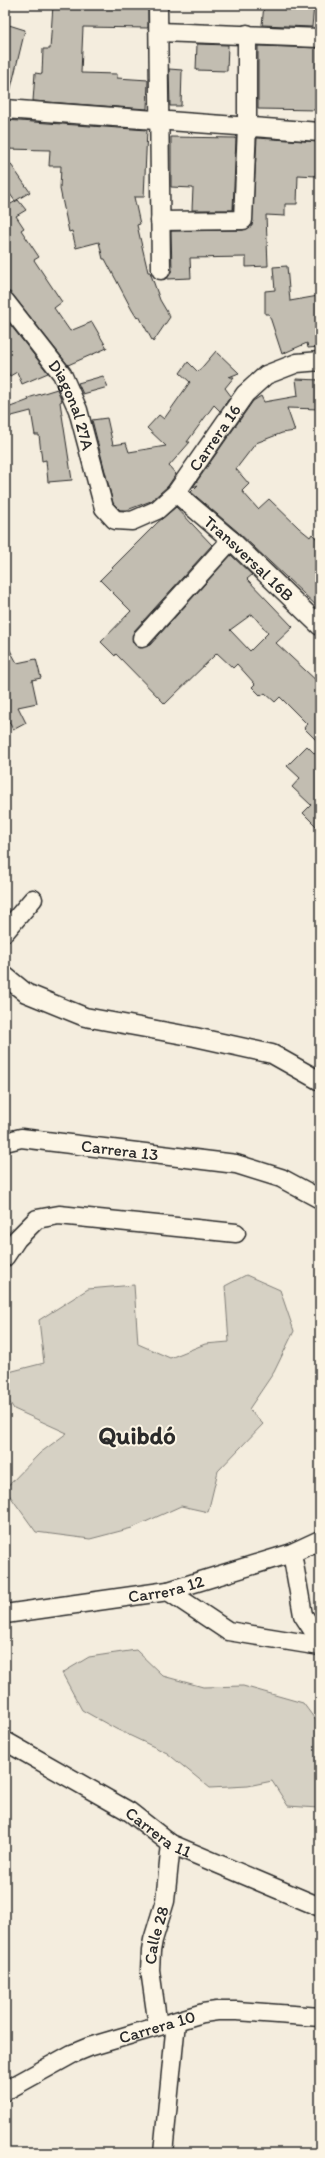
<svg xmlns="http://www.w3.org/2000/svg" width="325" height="2158" viewBox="0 0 325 2158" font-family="Itim,sans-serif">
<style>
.green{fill:#d6d1c4;stroke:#807e78}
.building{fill:#c2bdb1;stroke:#2b2b2b;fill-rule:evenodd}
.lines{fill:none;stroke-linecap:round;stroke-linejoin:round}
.minor-casing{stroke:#2b2b2b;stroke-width:21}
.minor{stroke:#fcf5e5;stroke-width:18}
.labels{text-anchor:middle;stroke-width:4;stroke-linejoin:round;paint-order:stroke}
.street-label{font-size:17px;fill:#2b2b2b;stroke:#fcf5e5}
.town-label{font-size:25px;font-weight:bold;fill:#2b2b2b;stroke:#fcf5e5}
</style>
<rect width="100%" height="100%" fill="#f4edde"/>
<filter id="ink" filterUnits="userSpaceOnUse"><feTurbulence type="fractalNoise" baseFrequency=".025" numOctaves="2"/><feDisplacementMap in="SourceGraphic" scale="8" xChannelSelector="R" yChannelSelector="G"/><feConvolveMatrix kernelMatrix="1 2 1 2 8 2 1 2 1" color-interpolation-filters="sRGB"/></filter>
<g filter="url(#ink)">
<path class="green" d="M246,1275L280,1290L294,1331L274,1372L249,1409L263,1424L218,1471L208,1512L181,1506L132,1528L90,1539L36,1532L5,1489L40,1453L67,1433L14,1409L5,1395V1373L44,1363L39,1320L88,1289L134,1285L138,1344L170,1358L205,1344L229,1342L225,1286Z
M136,1650L163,1676L203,1687L243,1686L303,1703L320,1726V1815L318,1808L288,1806L272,1781L248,1786L210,1788L167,1753L116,1729L82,1710L62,1673L89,1657Z"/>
<path class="building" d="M53,5H148V28L83,27L81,73L117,74V78L148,80L147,109L33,101L35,73L42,74L43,49H50Z
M264,5H314L312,27L262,25Z
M9,25L25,30L10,92H5V40Z
M197,44L228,45L227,71L196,70Z
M258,46L320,48L319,110L258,109Z
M169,69L182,70L181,106H170Z
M5,120L147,130L144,197H134L140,224L137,225L148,272H150L160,300L170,317L153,342L139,316L137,318L132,310L105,259H103L99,242L76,248L72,231L69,232L60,189L61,166H49L50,150L5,149Z
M171,137L236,138L233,210H192L193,188L171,187Z
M257,138L320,142V173L316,172V176L298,175L297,204H285V216L266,215L268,266L246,267V257L190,258L191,278L167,279L172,270L171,231L243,230L252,226Z
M5,156L30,192L15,201L5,187Z
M5,199L9,205L18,200L26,210L16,216L24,228L21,230L39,257L34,260L62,302L54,308L70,331L92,322L107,348L68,365L13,295L5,291Z
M287,266L290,301L318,296L320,347L308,348L307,343L282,354L269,314H265V291L275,290L273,267Z
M5,318L48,373L22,384L17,372L10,376L5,367Z
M216,351L239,373L229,377H234L225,388L231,396L220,411L214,405L187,442H190L169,466L176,474L168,486L151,501L127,510H120L113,503L92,420L107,418L113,445L126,443L129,452L166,446L147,428L159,415L164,419L190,382L180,373L188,362L198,372Z
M103,376L108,387L83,394L78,383Z
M296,379L320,380V409L287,408L295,431L282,433L256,443L236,469L249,484L242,491L258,509L269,499L299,528L310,537L312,534L320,542V609L238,532L191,492L198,485L193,487L253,401L261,396L264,402L298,396Z
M57,389L62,401L60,402L72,480L48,482L46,460L42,461L39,435H35L31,411L8,417L5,409L29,400L28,398Z
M176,507L212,545L134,631L132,642L140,648L150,645L231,555L252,575L247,579L293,627L276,643L320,684V744L304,728L307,724L280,697L275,702L265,693L261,696L252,687L255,684L237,664L233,668L217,653L165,704L116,654L115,656L101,642L131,611L100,580L157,523ZM252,614L268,633L250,651L230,630Z
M5,641L17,663L36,659L41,678L32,680L37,703L18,707L26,723L13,730L5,713Z
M307,746L320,759V830L303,813L311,805L292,787L300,778L287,766Z"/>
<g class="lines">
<defs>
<g id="minor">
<path d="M158,5L161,270"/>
<path d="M159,32L320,38"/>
<path d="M5,109L320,132"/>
<path d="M160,221L243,220L247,127V34"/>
<path id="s1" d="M5,301L62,374L78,410L104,508L115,520L132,521L157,510L176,493L245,394L266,375L297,363L320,361"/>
<path id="s2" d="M176,493L231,540L320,626"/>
<path d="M142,638L231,540"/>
<path d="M5,932L33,899"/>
<path d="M5,976L26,993L85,1017L195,1037L272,1054L320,1081"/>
<path id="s3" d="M5,1142L21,1138L236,1164L281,1178L320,1199"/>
<path d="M5,1257L17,1239L37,1219L59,1215L236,1233"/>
<path d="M292,1553L303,1615L320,1641"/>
<path d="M168,1591L228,1631L320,1646"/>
<path id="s4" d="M5,1614L168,1591L292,1553L320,1540"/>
<path id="s5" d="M5,1741L130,1812L171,1844L320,1907"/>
<path id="s6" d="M158,2026L150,1970L151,1951L153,1940L165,1901L171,1844"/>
<path id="s7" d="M5,2091L72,2054L89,2047L203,2013L217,2011H237L320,2017"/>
<path d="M163,2153L176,2022"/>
</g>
</defs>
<use href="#minor" class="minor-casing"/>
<use href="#minor" class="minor"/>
</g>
</g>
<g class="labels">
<g class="street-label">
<text dy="6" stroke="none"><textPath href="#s1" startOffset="125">Diagonal 27A</textPath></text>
<text dy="6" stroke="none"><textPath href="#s1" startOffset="387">Carrera 16</textPath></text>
<text dy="6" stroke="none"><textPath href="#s2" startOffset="98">Transversal 16B</textPath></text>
<text dy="6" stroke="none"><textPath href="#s3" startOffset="116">Carrera 13</textPath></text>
<text dy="6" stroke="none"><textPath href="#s4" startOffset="163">Carrera 12</textPath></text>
<text dy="6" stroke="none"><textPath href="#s5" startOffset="179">Carrera 11</textPath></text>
<text dy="6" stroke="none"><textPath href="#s6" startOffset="92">Calle 28</textPath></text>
<text dy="6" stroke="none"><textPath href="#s7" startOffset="166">Carrera 10</textPath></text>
</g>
<g class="town-label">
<text x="137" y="1444">Quibdó</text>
</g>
</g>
<rect width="325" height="2158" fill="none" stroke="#fcf5e5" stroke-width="20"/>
<rect x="10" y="10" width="305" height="2138" fill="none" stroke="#2b2b2b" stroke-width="1.5" filter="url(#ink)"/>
</svg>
